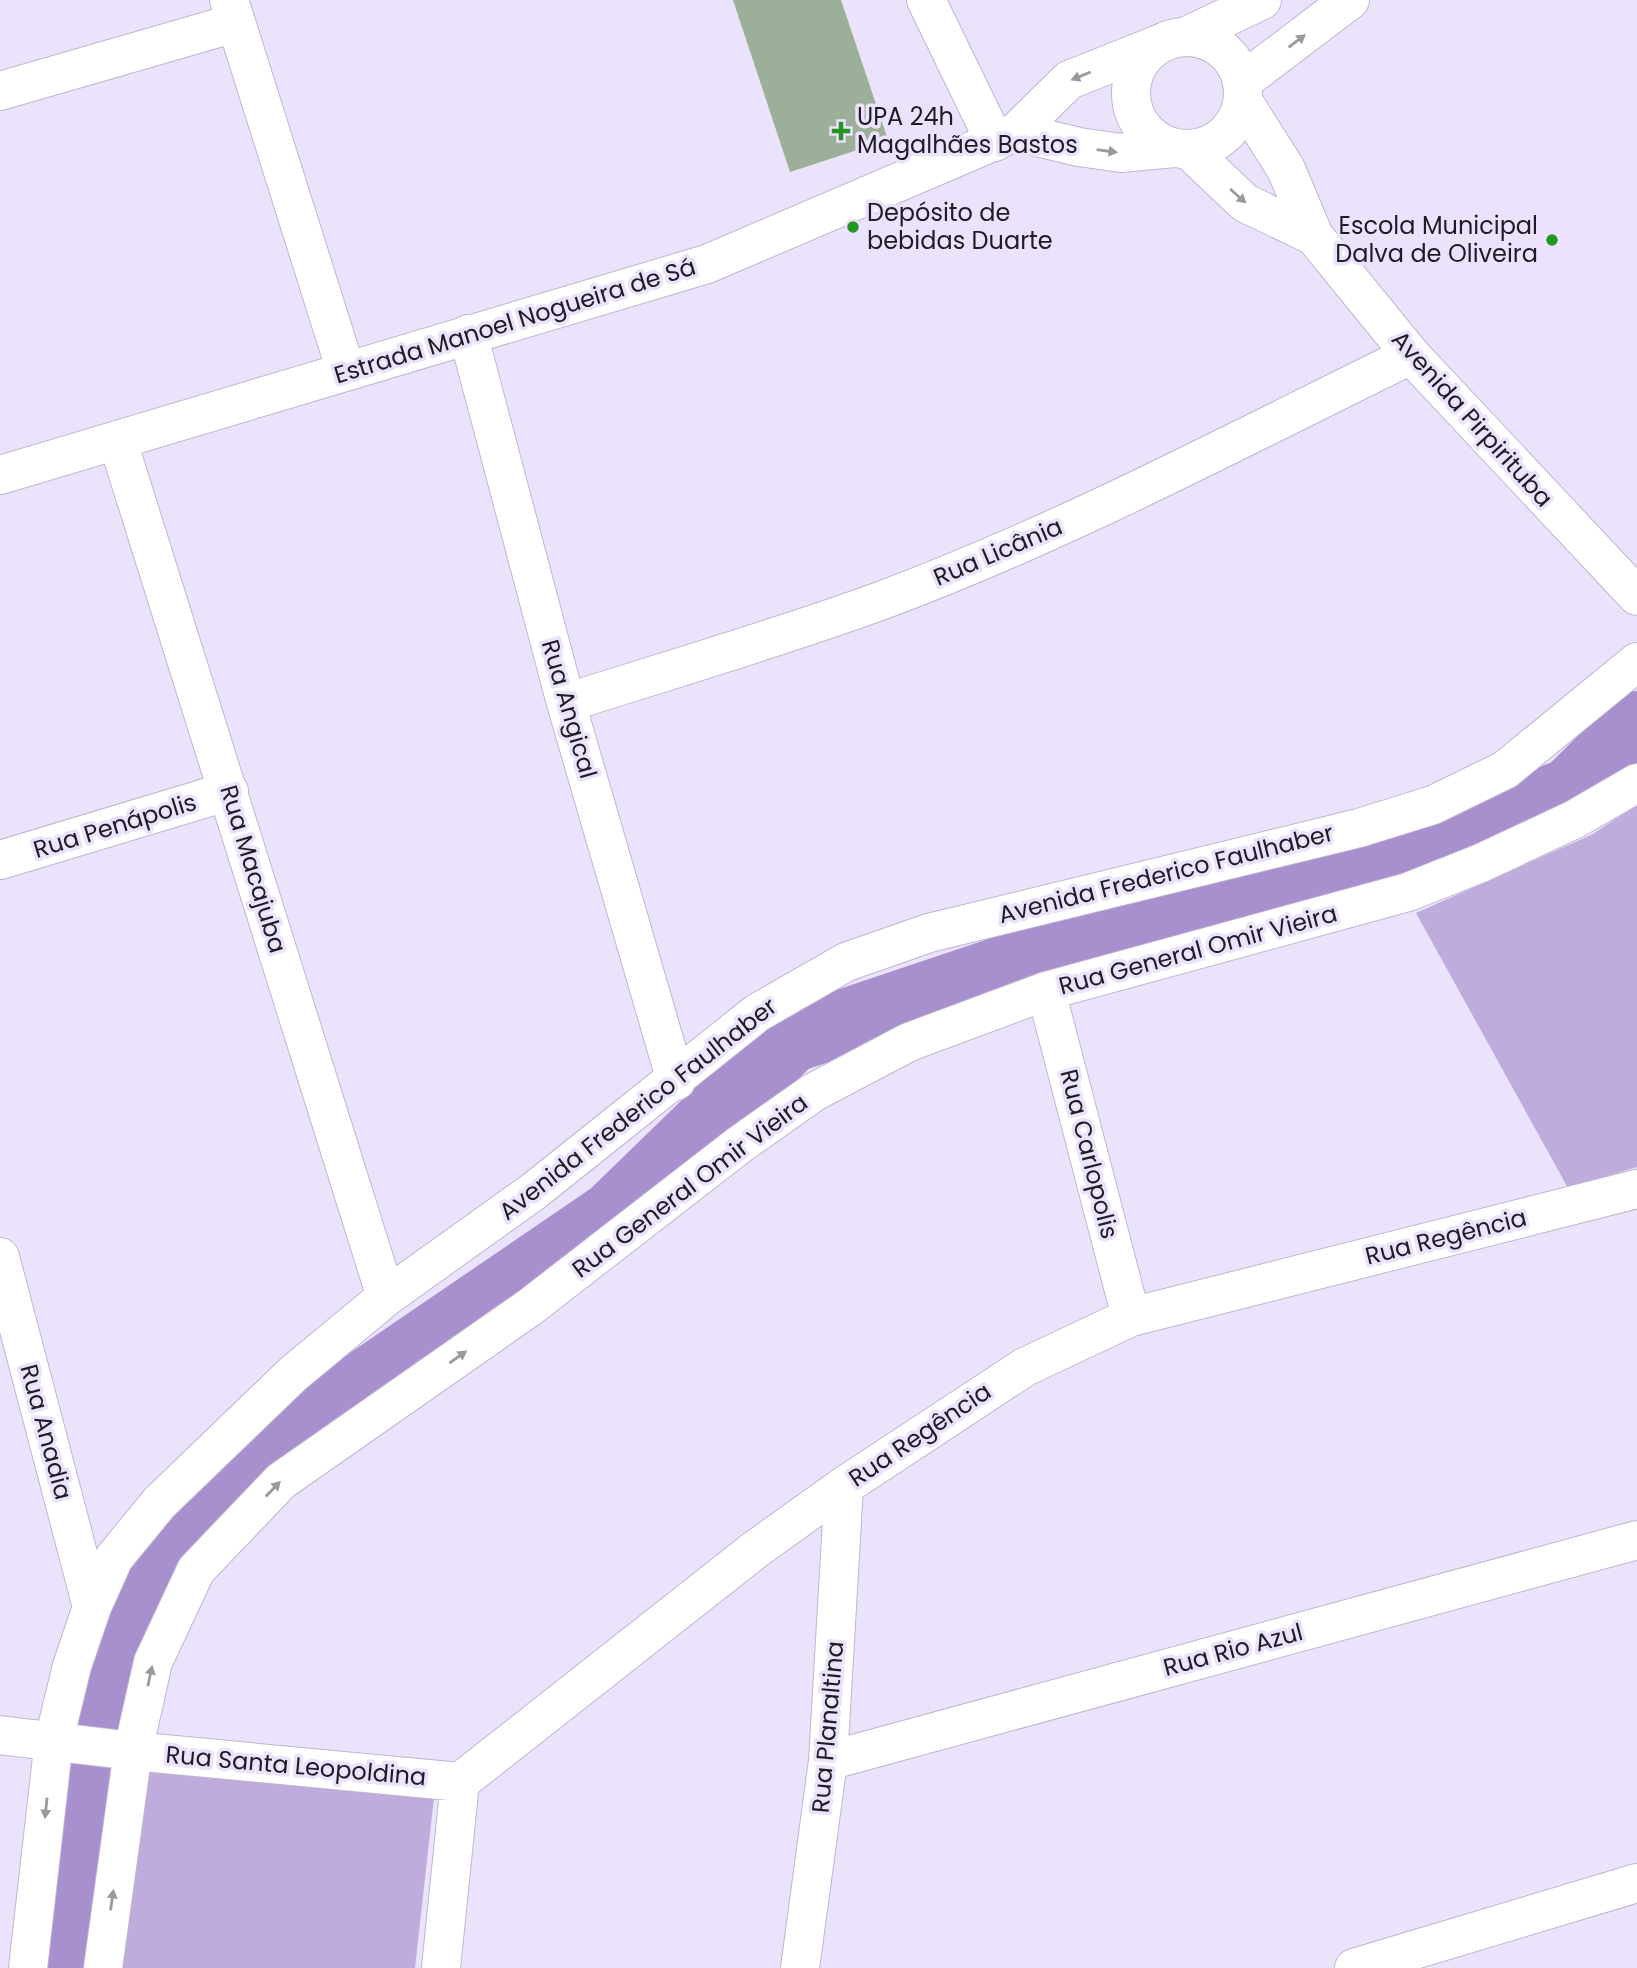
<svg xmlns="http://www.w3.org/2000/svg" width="1637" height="1968" viewBox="0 0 1637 1968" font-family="Poppins,sans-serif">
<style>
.green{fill:#beacdc}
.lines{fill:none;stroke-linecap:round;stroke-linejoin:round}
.river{stroke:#a88fce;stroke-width:66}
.building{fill:#9baf99}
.minor-casing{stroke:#c0b6d0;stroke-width:40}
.tertiary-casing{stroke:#c0b6d0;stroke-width:40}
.secondary-casing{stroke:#c0b6d0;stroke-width:40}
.minor{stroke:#fff;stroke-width:38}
.tertiary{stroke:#fff;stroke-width:38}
.secondary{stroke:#fff;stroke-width:38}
.oneway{fill:#9a999d}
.poi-dot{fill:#249522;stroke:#ebe2fc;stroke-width:2.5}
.labels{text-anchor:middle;stroke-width:7;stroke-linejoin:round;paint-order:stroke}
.poi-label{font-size:24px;fill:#1f1c25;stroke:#ebe2fc;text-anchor:start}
.street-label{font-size:24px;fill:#1f1c25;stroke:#ebe2fc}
</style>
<rect width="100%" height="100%" fill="#ebe2fc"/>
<path class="green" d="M1637,805V1167L1568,1188L1416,913L1591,835Z
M135,1764L434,1797L415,1968H114Z"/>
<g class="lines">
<path class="river" d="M73,1968L92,1731L160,1549L360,1386L612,1214L791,1040L1071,946L1352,874L1569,791L1637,724"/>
</g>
<path class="building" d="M733,0H841L888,140L790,172Z"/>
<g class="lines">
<defs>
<path id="minor" d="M229,0L346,371
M926,0L995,142
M1185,37L1262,0
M1242,82L1350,0
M0,91L235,23
M468,334L566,703L676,1081
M118,442L386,1297
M566,703C672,669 779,638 883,600C1065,532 1237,440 1411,355
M0,860L229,791
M1046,991L1131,1317
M0,1257L92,1607
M0,1735L133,1751L460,1782
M828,1761L1637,1540
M28,1968L54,1740L72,1666L92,1607L114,1558L159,1503L293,1374L386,1297L534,1191L757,1013L846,962L929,933L1359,828L1433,805L1505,770L1637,662
M103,1968L133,1751L153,1662L196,1570L281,1481L530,1307L739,1145L814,1092L909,1042L1046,991L1408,892L1481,863L1575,819L1637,783
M441,1968L460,1782L756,1549L844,1486L1025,1367L1131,1317L1637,1189
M800,1968L828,1761L844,1486
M1354,1968L1637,1883"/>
<path id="tertiary" d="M1243,101L1286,169L1314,236L1411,355L1637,596
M1188,149L1245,203L1314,236"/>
<path id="secondary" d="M1131 93a56 56 0 1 1 112 0a56 56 0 1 1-112 0Z
M1016,132L1079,147L1121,153L1174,148
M0,475L707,264L1016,132L1069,80L1167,41"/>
</defs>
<use href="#minor" class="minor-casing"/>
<use href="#tertiary" class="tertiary-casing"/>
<use href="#secondary" class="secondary-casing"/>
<use href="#minor" class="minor"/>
<use href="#tertiary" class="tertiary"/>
<use href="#secondary" class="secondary"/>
</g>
<defs><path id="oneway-solid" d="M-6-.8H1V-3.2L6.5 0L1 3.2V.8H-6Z" transform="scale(1.75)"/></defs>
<g class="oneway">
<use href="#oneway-solid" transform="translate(1297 41) rotate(-37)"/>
<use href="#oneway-solid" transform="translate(1081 76) rotate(158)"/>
<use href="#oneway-solid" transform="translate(1107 151) rotate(8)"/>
<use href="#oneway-solid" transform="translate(1238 196) rotate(42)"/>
<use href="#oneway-solid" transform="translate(458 1357) rotate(-35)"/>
<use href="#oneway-solid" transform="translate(273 1489) rotate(-46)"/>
<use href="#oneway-solid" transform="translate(150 1676) rotate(-78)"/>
<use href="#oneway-solid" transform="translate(46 1808) rotate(96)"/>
<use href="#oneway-solid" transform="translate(112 1900) rotate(-82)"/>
</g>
<g class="poi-dot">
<path d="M837.5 120.5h7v7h7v7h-7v7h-7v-7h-7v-7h7z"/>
<circle cx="853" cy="227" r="7"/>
<circle cx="1552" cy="240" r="7"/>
</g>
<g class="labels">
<g class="poi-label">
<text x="857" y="125">UPA 24h<tspan x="857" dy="28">Magalhães Bastos</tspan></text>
<text x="867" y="221">Depósito de<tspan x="867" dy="28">bebidas Duarte</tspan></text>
<text x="1538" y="234" text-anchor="end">Escola Municipal<tspan x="1538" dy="28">Dalva de Oliveira</tspan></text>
</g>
<g class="street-label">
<text transform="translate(515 321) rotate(-17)" y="8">Estrada Manoel Nogueira de Sá</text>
<text transform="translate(1472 419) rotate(48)" y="8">Avenida Pirpirituba</text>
<text transform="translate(998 552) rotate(-23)" y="8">Rua Licânia</text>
<text transform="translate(569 709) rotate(74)" y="8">Rua Angical</text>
<text transform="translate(115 826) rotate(-17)" y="8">Rua Penápolis</text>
<text transform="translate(253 869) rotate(73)" y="8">Rua Macajuba</text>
<text transform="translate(1166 874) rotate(-14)" y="8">Avenida Frederico Faulhaber</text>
<text transform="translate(1198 950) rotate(-15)" y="8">Rua General Omir Vieira</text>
<text transform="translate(638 1109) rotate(-38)" y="8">Avenida Frederico Faulhaber</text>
<text transform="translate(1089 1154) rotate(76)" y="8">Rua Carlopolis</text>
<text transform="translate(690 1186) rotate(-37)" y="8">Rua General Omir Vieira</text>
<text transform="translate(1446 1237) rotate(-14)" y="8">Rua Regência</text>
<text transform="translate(46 1432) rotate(75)" y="8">Rua Anadia</text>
<text transform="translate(920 1435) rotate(-34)" y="8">Rua Regência</text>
<text transform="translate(1233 1650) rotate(-15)" y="8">Rua Rio Azul</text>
<text transform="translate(828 1727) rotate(-85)" y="8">Rua Planaltina</text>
<text transform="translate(296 1766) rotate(5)" y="8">Rua Santa Leopoldina</text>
</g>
</g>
</svg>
